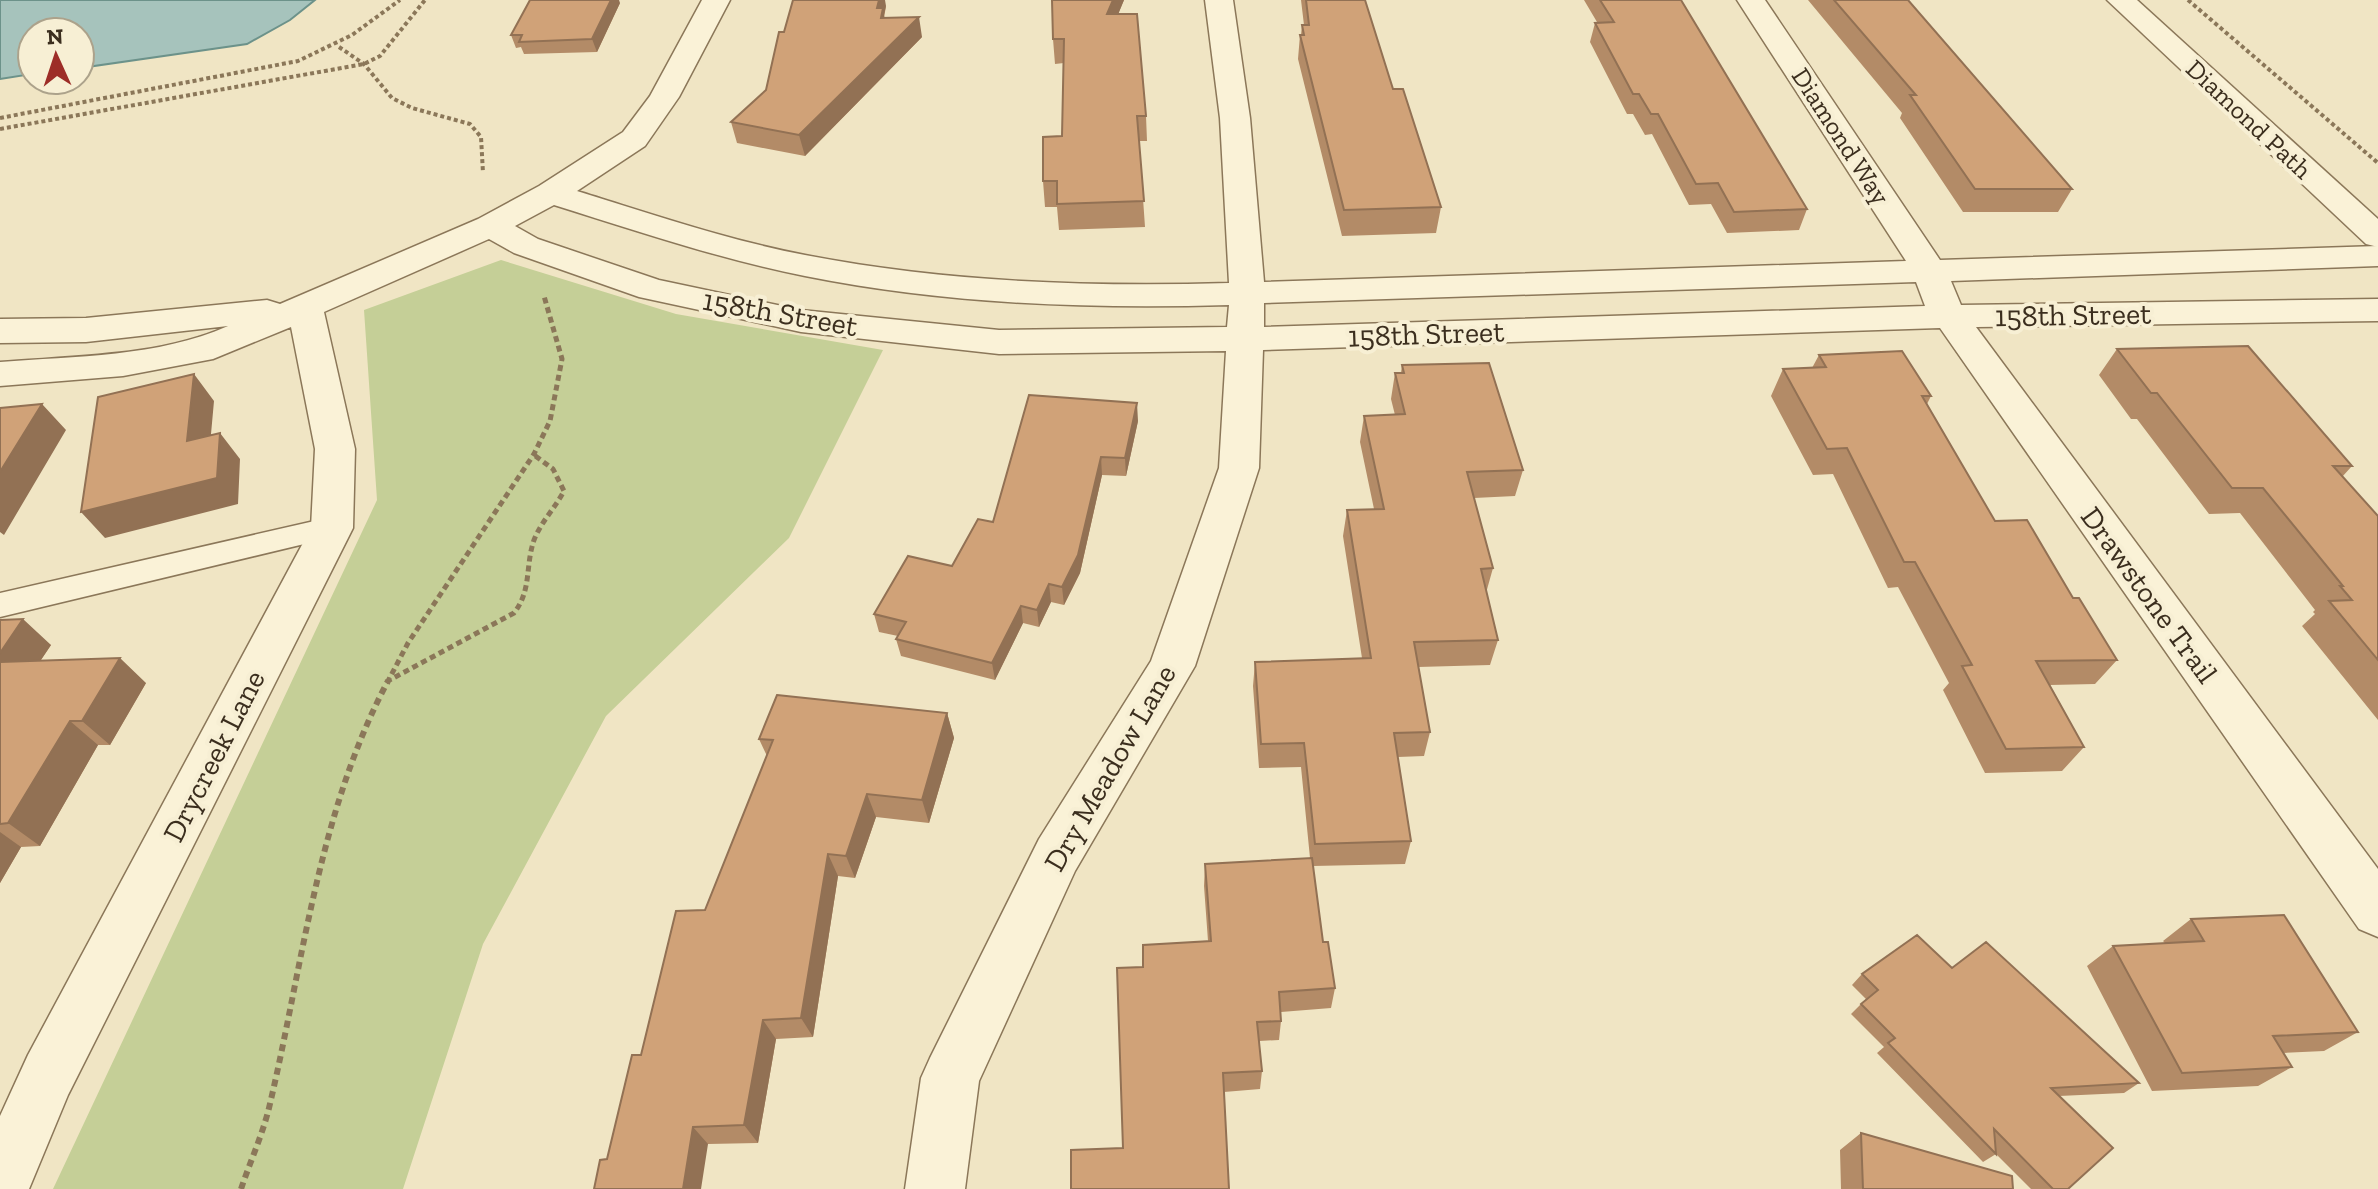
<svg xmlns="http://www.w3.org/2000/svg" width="2378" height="1189" viewBox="0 0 2378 1189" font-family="'Zilla Slab',serif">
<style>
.green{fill:#c5cf97}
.water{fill:#a6c3bc;stroke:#6c928a;stroke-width:2}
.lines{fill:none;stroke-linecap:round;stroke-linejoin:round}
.service-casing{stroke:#8b7759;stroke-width:3}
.minor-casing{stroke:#8b7759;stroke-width:3}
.tertiary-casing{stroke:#8b7759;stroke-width:3}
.path-far2{stroke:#8b7759;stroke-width:4;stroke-dasharray:4 3;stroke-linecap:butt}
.path-far1{stroke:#8b7759;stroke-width:5;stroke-dasharray:6 4;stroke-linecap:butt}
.path{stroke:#8b7759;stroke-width:6;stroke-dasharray:7 5;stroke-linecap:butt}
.service{fill:#faf2d7;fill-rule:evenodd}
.minor{fill:#faf2d7;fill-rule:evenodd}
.tertiary{fill:#faf2d7;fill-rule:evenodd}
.wall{fill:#b38b67}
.shaded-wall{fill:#927154}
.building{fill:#d0a278;stroke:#927154;stroke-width:2}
.labels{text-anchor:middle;stroke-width:8;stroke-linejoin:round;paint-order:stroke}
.far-street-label{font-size:26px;fill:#3b2e1e;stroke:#f7efd4}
.street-label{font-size:30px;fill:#3b2e1e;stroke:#f7efd4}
</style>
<rect width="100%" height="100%" fill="#f0e5c4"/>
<path class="green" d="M501,260L676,314L883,350L789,538L606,716L483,944L403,1189H53L377,500L364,310Z"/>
<path class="water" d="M0,0H315L290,20L247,44L80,68V32H32V74L0,79Z"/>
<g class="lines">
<defs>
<path id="service" d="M332,517L342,521L346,528L342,535L0,617V593Z"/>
<path id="minor" d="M702,0H730L679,97L645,146L577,191C652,214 727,240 805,255C944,282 1087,287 1229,283L1220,118L1205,0H1233L1250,118L1264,282L1906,261L1737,0H1765L1940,260L2378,246V266L1951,281L1961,305L2378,299V321L1976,327L2378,869V937L2359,929L1940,328L1263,350L1259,468L1195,666L1075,871L979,1081L965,1189H905L921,1078L930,1058L1039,839L1151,661L1219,468L1226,351L999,354L801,332L639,297L514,253L489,239L324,312L355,449L353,528L68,1095L29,1189H0V1116L28,1055L311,528L315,449L291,327L213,359L123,376L0,386V362C75,356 158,357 228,326L86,342L0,343V319L86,318L267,300L280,304L478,219L539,186L623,132L650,96ZM554,205C637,231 720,259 805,276C944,304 1087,309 1229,305L1227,327L999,330L801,310L659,280L538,239L515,226ZM1916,282L1925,306L1264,327V303Z"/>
<path id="tertiary" d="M2107,0H2137L2378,219V247L2366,244Z"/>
</defs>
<use href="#service" class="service-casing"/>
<use href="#minor" class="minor-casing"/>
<use href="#tertiary" class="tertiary-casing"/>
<path class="path-far2" d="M2188,0L2378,163
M339,47L364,64L392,98L412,108L470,124L481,137L483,173
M0,118L298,61L352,35L400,0
M0,129L364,64L380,56L425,0"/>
<path class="path-far1" d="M386,682L514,613C532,590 525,566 534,540C541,522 555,508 564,491L553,469L534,455
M387,683L408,643L534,454L550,421L562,359L544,296"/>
<path class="path" d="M241,1189C250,1162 262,1136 269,1108C303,965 318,812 388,681"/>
<use href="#service" class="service"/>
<use href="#minor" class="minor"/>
<use href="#tertiary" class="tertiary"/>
</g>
<path class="wall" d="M1052,0H1124L1118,14L1146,116L1147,141H1139L1145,227L1059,230L1057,207H1045L1043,181L1062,136L1064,63L1055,64L1053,39Z
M1301,0H1365L1393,89L1441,207L1436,233L1342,236L1298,59L1300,35H1301L1302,25H1304Z
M1584,0H1681L1807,209L1799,230L1727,233L1711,204L1689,205L1652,134L1645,135L1633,114H1627L1590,42L1595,23L1597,22Z
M1808,0H1908L2072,189L2058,212H1963L1900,118L1902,113Z
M620,3L597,52L524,54L521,47L516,48L511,35Z
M886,6L884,18L922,37L805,156L737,143L731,122L766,90Z
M2117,349L2352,466L2342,477L2378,516V720L2302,626L2315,614L2313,612L2315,610L2240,513L2209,514L2137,419H2131L2099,375Z
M1819,355L1931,396L1927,404L1995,521L2073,598L2117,660L2095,684L2050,685L2084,747L2062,771L1985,773L1943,690L1949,683L1898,587L1888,588L1833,474L1813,475L1771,396L1783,369L1812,368Z
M1402,365L1523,470L1515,496L1474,498L1493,568L1486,593L1498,640L1490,665L1418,667L1430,732L1424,756L1398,757L1411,841L1405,864L1313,866L1323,942L1335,988L1331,1008L1281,1012V1021L1279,1040L1259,1041L1262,1071L1260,1089L1224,1092L1123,1148L1143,967L1208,941L1204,886L1205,864L1310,858L1301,767L1259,768L1253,686L1255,662L1362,658L1343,536L1347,510L1374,509L1360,442L1364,416L1395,415L1391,399L1395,373H1401Z
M1138,421L1126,476L1102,475L1080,573L1064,605L1051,602L1039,627L1023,623L995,680L901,656L896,639L898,636L879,632L874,614L952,566L993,522Z
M0,620L51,645L40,661L146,683L110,745H98L40,846L21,847L0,883Z
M947,713L954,738L929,823L876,817L855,878L838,876L813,1037L776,1039L758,1143L708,1144L607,1159L641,1055L705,910L767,756L759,739Z
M2191,919L2358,1032L2324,1051L2283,1053L2292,1067L2258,1086L2152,1091L2087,966L2113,946L2165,943L2163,941Z
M1952,968L2139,1083L2124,1093L2059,1096L2068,1189H2031L1996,1154L1983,1162L1877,1053L1884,1047L1851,1014L1866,999L1852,985L1862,974Z
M1861,1133L2013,1189H1841L1840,1150Z"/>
<path class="shaded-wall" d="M611,0H619L620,3L597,52L592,39Z
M879,0H885L886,6L884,15L886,28L877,8Z
M1113,0H1124L1108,39L1107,14Z
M919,17L922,37L805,156L799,135Z
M194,374L214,401L208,467L187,441Z
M1137,403L1138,421L1126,476L1125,458Z
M42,404L66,430L4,535L0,532V472Z
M220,433L240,459L238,504L105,538L81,512Z
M1101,457L1102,475L1080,573L1064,605L1062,587Z
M1049,584L1051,602L1039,627L1037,610Z
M1021,606L1023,623L995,680L992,663Z
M23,619L51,645L23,687L0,668V653Z
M120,658L146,683L110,745L82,721Z
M947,713L954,738L929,823L922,800Z
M70,721L98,745L40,846L8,823Z
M867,794L876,817L855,878L846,856Z
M0,832L21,847L0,883Z
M828,854L838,876L813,1037L801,1018Z
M763,1020L776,1039L758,1143L744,1125Z
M693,1127L708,1144L701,1189H683Z"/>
<path class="building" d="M530,0H611L592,39L519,42L522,35H511Z
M793,0H879L877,8H883L881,18L919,17L799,135L731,122L766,90L779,32H784Z
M1052,0H1113L1107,14H1137L1146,116H1137L1144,201L1057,204V181H1043V137L1062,136L1064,39H1053Z
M1306,0H1365L1393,89H1403L1441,207L1344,210L1300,35H1304L1302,25H1309Z
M1600,0H1681L1807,209L1734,212L1718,183L1696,184L1658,114H1651L1639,94H1633L1595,23L1614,22Z
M1834,0H1908L2072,189H1975L1910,95H1916Z
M2248,346L2352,466H2333L2378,516V660L2329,601L2352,600L2340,586H2343L2263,488H2232L2157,393H2151L2117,349Z
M1902,351L1931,396H1922L1995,521L2027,520L2073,598H2079L2117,660L2036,661L2084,747L2006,749L1962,666L1972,665L1915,562H1904L1847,448L1827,449L1783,369L1826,367L1819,355Z
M1489,363L1523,470L1467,472L1493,568L1481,569L1498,640L1414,642L1430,732L1394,733L1411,841L1315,844L1304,743L1261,744L1255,662L1371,658L1347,510L1384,509L1364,416L1405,414L1395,373H1404L1402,365Z
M194,374L187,441L220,433L217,478L81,512L98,397Z
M1029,395L1137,403L1125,458L1101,457L1078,555L1062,587L1049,584L1037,610L1021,606L992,663L896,639L906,622L874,614L908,556L952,566L978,519L993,522Z
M42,404L0,472V408Z
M23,619L0,653V620Z
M120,658L82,721H70L8,823L0,824V662Z
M777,695L947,713L922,800L867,794L846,856L828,854L801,1018L763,1020L744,1125L693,1127L683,1189H594L600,1160L607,1159L632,1055H641L676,911L705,910L773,740L759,739Z
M1312,858L1323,942H1328L1335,988L1279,992L1281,1021L1257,1022L1262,1071L1223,1073L1229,1189H1071V1150L1123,1148L1117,968L1143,967V945L1211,941L1205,864Z
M2284,915L2358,1032L2273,1036L2292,1067L2182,1073L2113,946L2204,941L2191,919Z
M1917,935L1952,968L1986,942L2139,1083L2051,1088L2113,1148L2068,1189H2053L1994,1129L1996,1154L1888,1043L1895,1038L1861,1004L1878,990L1862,974Z
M1861,1133L2012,1176L2013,1189H1863Z"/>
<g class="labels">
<g class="far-street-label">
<text transform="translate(2249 119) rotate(43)" y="9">Diamond Path</text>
<text transform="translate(1841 136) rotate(57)" y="9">Diamond Way</text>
</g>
<g class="street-label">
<text transform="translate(780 313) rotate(10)" y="10">158th Street</text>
<text transform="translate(2073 315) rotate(-1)" y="10">158th Street</text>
<text transform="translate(1426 334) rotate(-2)" y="10">158th Street</text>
<text transform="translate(2149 595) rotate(54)" y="10">Drawstone Trail</text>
<text transform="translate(214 756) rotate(-63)" y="10">Drycreek Lane</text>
<text transform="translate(1110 768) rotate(-60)" y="10">Dry Meadow Lane</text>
</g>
</g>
<g transform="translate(56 56) rotate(357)"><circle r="38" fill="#f7efd4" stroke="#aca28b" stroke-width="2"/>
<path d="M0-6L14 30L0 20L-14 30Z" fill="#9d2d27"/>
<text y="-12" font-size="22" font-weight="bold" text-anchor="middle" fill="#3b2e1e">N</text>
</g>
</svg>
